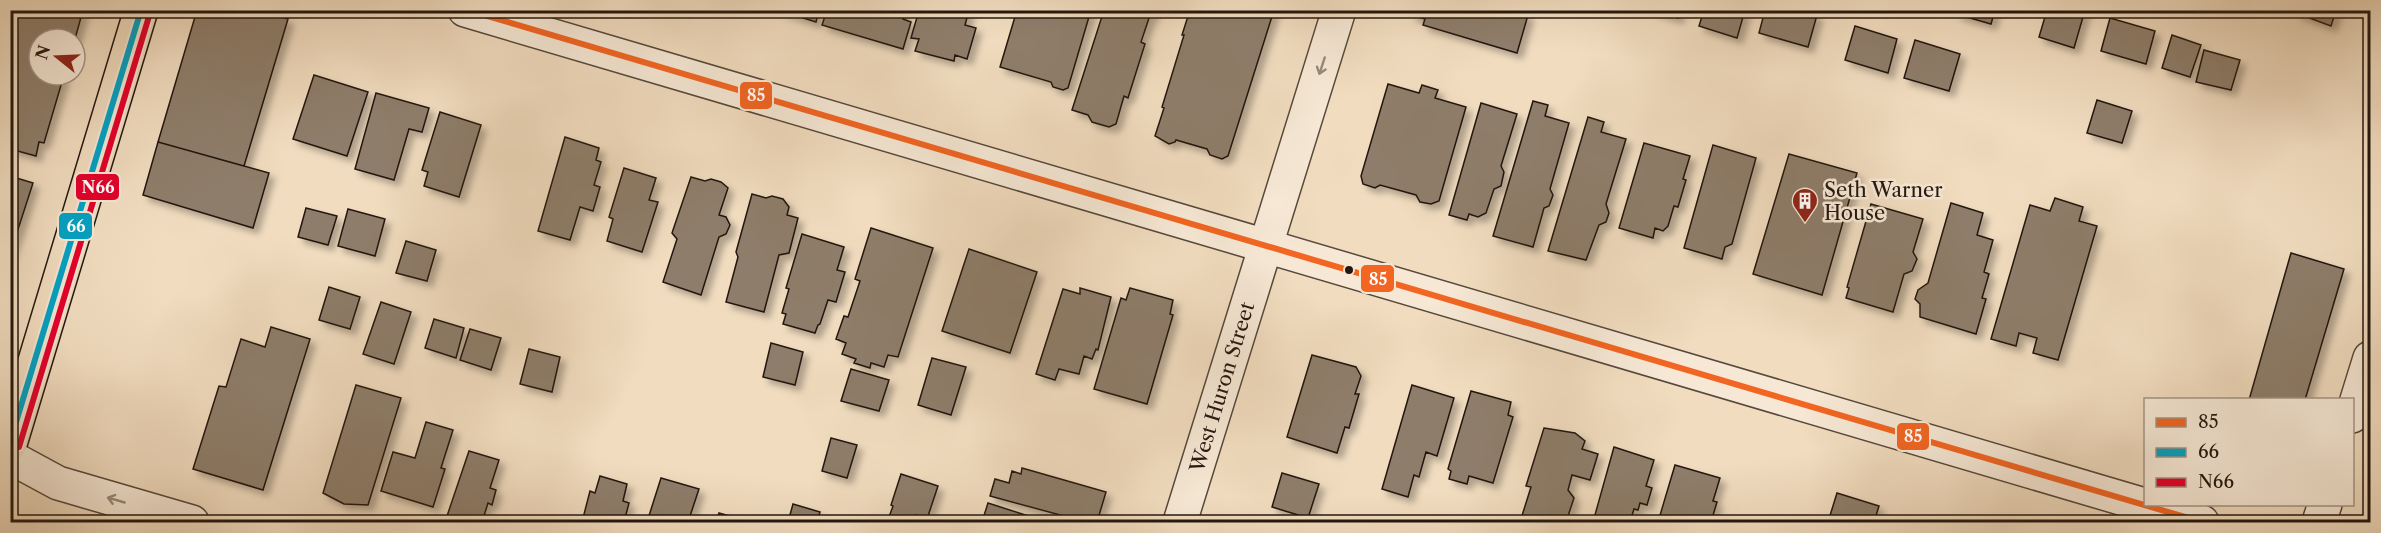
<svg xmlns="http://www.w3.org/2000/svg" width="2381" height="533" viewBox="0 0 2381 533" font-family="'Libre Caslon Text',serif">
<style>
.building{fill:#8e7d6b;stroke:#23170f;stroke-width:1.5;filter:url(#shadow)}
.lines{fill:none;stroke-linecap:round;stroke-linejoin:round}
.minor-casing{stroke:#56483b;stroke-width:36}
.major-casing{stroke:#23170f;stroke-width:36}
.minor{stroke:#f6e8d5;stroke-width:33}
.major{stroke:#f1dcbf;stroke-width:33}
.bus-1-casing{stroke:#f6e8d5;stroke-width:10}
.bus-2-casing{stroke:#f6e8d5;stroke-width:10}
.bus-3-casing{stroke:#f6e8d5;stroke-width:10}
.bus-1{stroke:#f26522;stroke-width:6}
.bus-2{stroke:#02a2c4;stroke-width:6}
.bus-3{stroke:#e4002b;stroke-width:6}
.oneway{stroke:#978a7c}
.bus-dot{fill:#23170f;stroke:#f6e8d5;stroke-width:2}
.labels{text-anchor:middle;stroke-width:5;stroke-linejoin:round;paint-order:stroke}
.poi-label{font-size:20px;fill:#23170f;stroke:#f6e8d5;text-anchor:start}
.street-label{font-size:20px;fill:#23170f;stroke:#f6e8d5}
.line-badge{stroke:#f6e8d5;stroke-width:2}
.badge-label{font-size:16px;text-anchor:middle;font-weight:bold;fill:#fff}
</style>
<defs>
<filter id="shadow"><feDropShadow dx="5.5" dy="5.5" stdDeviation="3" flood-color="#0004"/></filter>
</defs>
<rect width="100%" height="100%" fill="#f1dcbf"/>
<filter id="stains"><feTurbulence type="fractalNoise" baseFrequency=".00333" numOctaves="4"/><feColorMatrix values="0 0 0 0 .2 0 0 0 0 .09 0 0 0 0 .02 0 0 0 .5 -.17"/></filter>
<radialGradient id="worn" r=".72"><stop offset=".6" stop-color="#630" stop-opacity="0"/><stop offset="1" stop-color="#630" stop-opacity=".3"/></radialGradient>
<path class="building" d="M10,10H83L75,39H39V75H64L44,143L39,142L36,156L10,149Z
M197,10H258L288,19L244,166L158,142Z
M778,10H819L816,22Z
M827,10H905L903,19L911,22L903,49L822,25Z
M919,10H969L965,25L976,28L967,59L955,55L954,61L915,51L919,39L911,38Z
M1017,10H1091L1068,88L1063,90L1053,87L1051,82L1000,67Z
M1104,10H1154L1152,16L1150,15L1141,42L1145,44L1128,98L1124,96L1116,124L1109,127L1092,122L1088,115L1072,110Z
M1194,10H1274L1228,156L1222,159L1210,155L1207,149L1176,140L1175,142L1169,144L1155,136L1164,108L1162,107L1184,35H1182L1189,13L1192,14Z
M1412,10H1514L1528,15L1517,53L1423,25L1425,19L1411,15Z
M1651,10H1680L1678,18Z
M1704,10H1745L1737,38L1699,26Z
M1765,10H1802L1817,15L1808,47L1759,33Z
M1957,10H1995L1991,24L1956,14Z
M2047,10H2085L2074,48L2039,37Z
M2297,10H2336L2331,26L2296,13Z
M2110,18L2155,31L2146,64L2101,51Z
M1855,26L1897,39L1888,73L1845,60Z
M2172,35L2201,45L2190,77L2162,68Z
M1915,40L1960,54L1949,91L1904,78Z
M2204,50L2240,60L2231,90L2196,82Z
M314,75L368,92L347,156L293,139Z
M1388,84L1419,93L1422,85L1438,90L1435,98L1466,107L1439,201L1431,204L1420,202L1416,195L1380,185L1375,188L1363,184L1361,176Z
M376,93L429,108L422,132L409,129L394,180L355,169Z
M2097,100L2132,111L2122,143L2087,133Z
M1533,101L1548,105L1545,116L1569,123L1550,189L1553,195L1549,206L1544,208L1533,247L1493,236Z
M1481,103L1517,114L1501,166L1504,172L1501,186L1494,189L1486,213L1478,217L1469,214L1467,220L1449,215Z
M440,112L481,125L459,197L424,186L428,172L422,170Z
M1588,117L1604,122L1601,132L1626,139L1606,204L1609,213L1606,222L1599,225L1586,260L1548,251Z
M565,137L599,148L596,160L601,162L594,185L600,187L593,211L580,207L570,240L538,231Z
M158,142L269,173L253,228L143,195Z
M1644,143L1690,156L1683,179L1686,180L1678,207L1674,206L1668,226L1663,231L1655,228L1653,238L1619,228Z
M1713,145L1756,158L1732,244L1725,247L1722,259L1684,248Z
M1789,154L1857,173L1822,295L1753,274Z
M624,168L656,178L649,200L658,202L642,252L607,241L613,219L609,217Z
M10,176L33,183L10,254Z
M691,177L705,181L711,179L721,182L728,188L719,215L726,217L730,225L726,234L719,237L701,295L663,282L677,239L672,233Z
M752,194L766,198L772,196L783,199L789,207L787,215L798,218L789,253L779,255L764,312L726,302L738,257L736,252Z
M2055,198L2083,207L2079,221L2097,226L2058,360L2033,353L2037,338L2019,333L2016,346L1991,339L2030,205L2050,211Z
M1951,203L1983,213L1977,235L1993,240L1984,272L1989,274L1982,298L1986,299L1976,334L1920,317V304L1915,299L1918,290L1928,283Z
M1871,204L1923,219L1913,252L1917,259L1912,271L1904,274L1893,312L1846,298L1849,288L1847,287Z
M306,208L337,216L328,245L298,237Z
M348,209L385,219L375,256L338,246Z
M871,228L933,248L898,357L888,355L884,367L871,363L870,368L854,363L856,359L842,354L846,343L836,339L844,316L848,317L860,281L855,279Z
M802,234L844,247L837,270L845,272L836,302L828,300L820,324L818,325L815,333L783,324L786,314L782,313L789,289L786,288Z
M406,241L436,250L427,281L396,273Z
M969,249L1037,272L1010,353L942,331Z
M2291,253L2344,269L2305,400H2249Z
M329,287L360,297L350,329L319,320Z
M1080,288L1111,297L1098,350L1096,349L1092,359L1084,356L1079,374L1059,369L1055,380L1036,374L1063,289L1080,294Z
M1130,288L1173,300L1170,314L1173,315L1147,404L1094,389L1121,298L1126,300Z
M381,302L411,312L394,364L363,354Z
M434,319L464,328L456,358L425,348Z
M271,327L310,339L263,490L193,469L219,386L226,387L241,339L265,347Z
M470,329L501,338L491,370L460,360Z
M771,343L803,352L795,385L763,377Z
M529,349L560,357L552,392L520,384Z
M1312,355L1356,367L1361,376L1355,394H1359L1349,428L1345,427L1337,453L1287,437Z
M932,358L966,367L951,415L918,405Z
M851,369L889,380L879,411L841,401Z
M356,385L401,398L368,505L344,504L323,493Z
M1412,385L1454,398L1437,456L1426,452L1419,477L1414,475L1408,497L1382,489Z
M1471,391L1511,402L1508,415L1513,417L1493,483L1469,476L1467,484L1449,479L1451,471L1448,469Z
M426,422L453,430L441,468L445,469L433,507L381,491L393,452L415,458Z
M1544,428L1575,433L1585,441L1582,449L1598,454L1590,480L1572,475L1568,490L1574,498L1566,522H1520L1531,487L1526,486Z
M831,438L857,445L847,478L822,471Z
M1614,447L1654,460L1646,486L1652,488L1647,505L1640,503L1638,510L1634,509L1630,522H1593Z
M469,451L499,460L490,488L496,490L492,505L488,503L482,522H445Z
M1675,465L1720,478L1713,501L1717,502L1711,522H1658Z
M1022,468L1106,492L1097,522H1086L990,496L995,479L1009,483L1012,471L1021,474Z
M1282,473L1319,484L1308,518L1272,507Z
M901,474L938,486L927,519L916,515L914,522H906L889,517L893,506L891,505Z
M600,476L627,484L623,501L629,503L624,522H582L590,491L595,493Z
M661,478L699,489L688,522H647Z
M1837,493L1879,506L1874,522H1828Z
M988,503L1047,522H982Z
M793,504L820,512L817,522H788Z
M719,513L751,522H716Z"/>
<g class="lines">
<defs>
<path id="minor" d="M465,10L2202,522
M2352,416L2370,358
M10,457L58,483L192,522
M1180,522L1339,10
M2319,522L2325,504"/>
<path id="major" d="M10,444L141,10"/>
</defs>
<use href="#minor" class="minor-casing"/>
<use href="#major" class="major-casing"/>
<use href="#minor" class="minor"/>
<use href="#major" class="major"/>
<defs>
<path id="bus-1" d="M467,10L2202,522"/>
<path id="bus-2" d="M10,442L141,10"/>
<path id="bus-3" d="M19,447L150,13"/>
</defs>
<use href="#bus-1" class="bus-1-casing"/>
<use href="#bus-2" class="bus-2-casing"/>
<use href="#bus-3" class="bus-3-casing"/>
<use href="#bus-1" class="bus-1"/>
<use href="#bus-2" class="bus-2"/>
<use href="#bus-3" class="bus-3"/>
</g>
<defs><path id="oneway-shaft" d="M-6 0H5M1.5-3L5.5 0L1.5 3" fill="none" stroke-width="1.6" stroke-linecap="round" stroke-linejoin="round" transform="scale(1.5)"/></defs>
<g class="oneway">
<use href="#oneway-shaft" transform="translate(1322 66) rotate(108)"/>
<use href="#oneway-shaft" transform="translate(116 500) rotate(-164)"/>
</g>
<defs>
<symbol id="building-pin" viewBox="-11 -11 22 30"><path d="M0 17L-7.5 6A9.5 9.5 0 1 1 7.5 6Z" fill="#8f2418" stroke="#f6e8d5"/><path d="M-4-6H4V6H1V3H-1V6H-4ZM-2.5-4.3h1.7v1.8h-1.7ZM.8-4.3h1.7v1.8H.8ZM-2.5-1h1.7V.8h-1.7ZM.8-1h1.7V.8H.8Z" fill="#fff"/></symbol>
</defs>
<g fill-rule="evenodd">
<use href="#building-pin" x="1790" y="186" width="30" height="40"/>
</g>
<circle class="bus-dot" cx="1349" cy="270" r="5"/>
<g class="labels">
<g class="poi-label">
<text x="1824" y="197">Seth Warner<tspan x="1824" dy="23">House</tspan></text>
</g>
<g class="street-label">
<text transform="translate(1222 387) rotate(-73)" y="7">West Huron Street</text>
</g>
</g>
<g class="line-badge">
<rect x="739" y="81" width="34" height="29" rx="6" fill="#f26522"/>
<rect x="75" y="173" width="45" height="28" rx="6" fill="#e4002b"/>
<rect x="58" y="212" width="35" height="28" rx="6" fill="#02a2c4"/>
<rect x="1360" y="264" width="35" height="29" rx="6" fill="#f26522"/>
<rect x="1896" y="422" width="34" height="29" rx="6" fill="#f26522"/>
</g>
<g class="badge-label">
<text x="756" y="101">85</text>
<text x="98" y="193">N66</text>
<text x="76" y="232">66</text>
<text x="1378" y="285">85</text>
<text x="1913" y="442">85</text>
</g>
<rect width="2381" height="533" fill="none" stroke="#f1dcbf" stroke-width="36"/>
<rect x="12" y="12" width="2357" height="509" fill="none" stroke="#23170f" stroke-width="3"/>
<rect x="18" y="18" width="2345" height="497" fill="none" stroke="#23170f" stroke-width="1.5"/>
<rect x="2144" y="398" width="210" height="108" fill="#f6e8d5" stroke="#a29486" stroke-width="1.5"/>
<rect x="2156" y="418" width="30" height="9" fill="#f26522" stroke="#a29486" stroke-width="1.5"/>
<text x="2198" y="428" font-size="18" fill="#23170f">85</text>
<rect x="2156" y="448" width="30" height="9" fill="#02a2c4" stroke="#a29486" stroke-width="1.5"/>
<text x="2198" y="458" font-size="18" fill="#23170f">66</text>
<rect x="2156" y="478" width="30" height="9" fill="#e4002b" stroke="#a29486" stroke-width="1.5"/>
<text x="2198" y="488" font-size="18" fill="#23170f">N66</text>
<g transform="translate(57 57) rotate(288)"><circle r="28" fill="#f6e8d5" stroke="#a29486" stroke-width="1.5"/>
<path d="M0-4.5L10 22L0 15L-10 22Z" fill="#8f2418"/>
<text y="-9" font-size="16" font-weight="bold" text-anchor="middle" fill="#23170f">N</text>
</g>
<rect width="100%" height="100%" filter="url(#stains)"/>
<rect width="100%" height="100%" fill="url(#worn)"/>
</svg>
